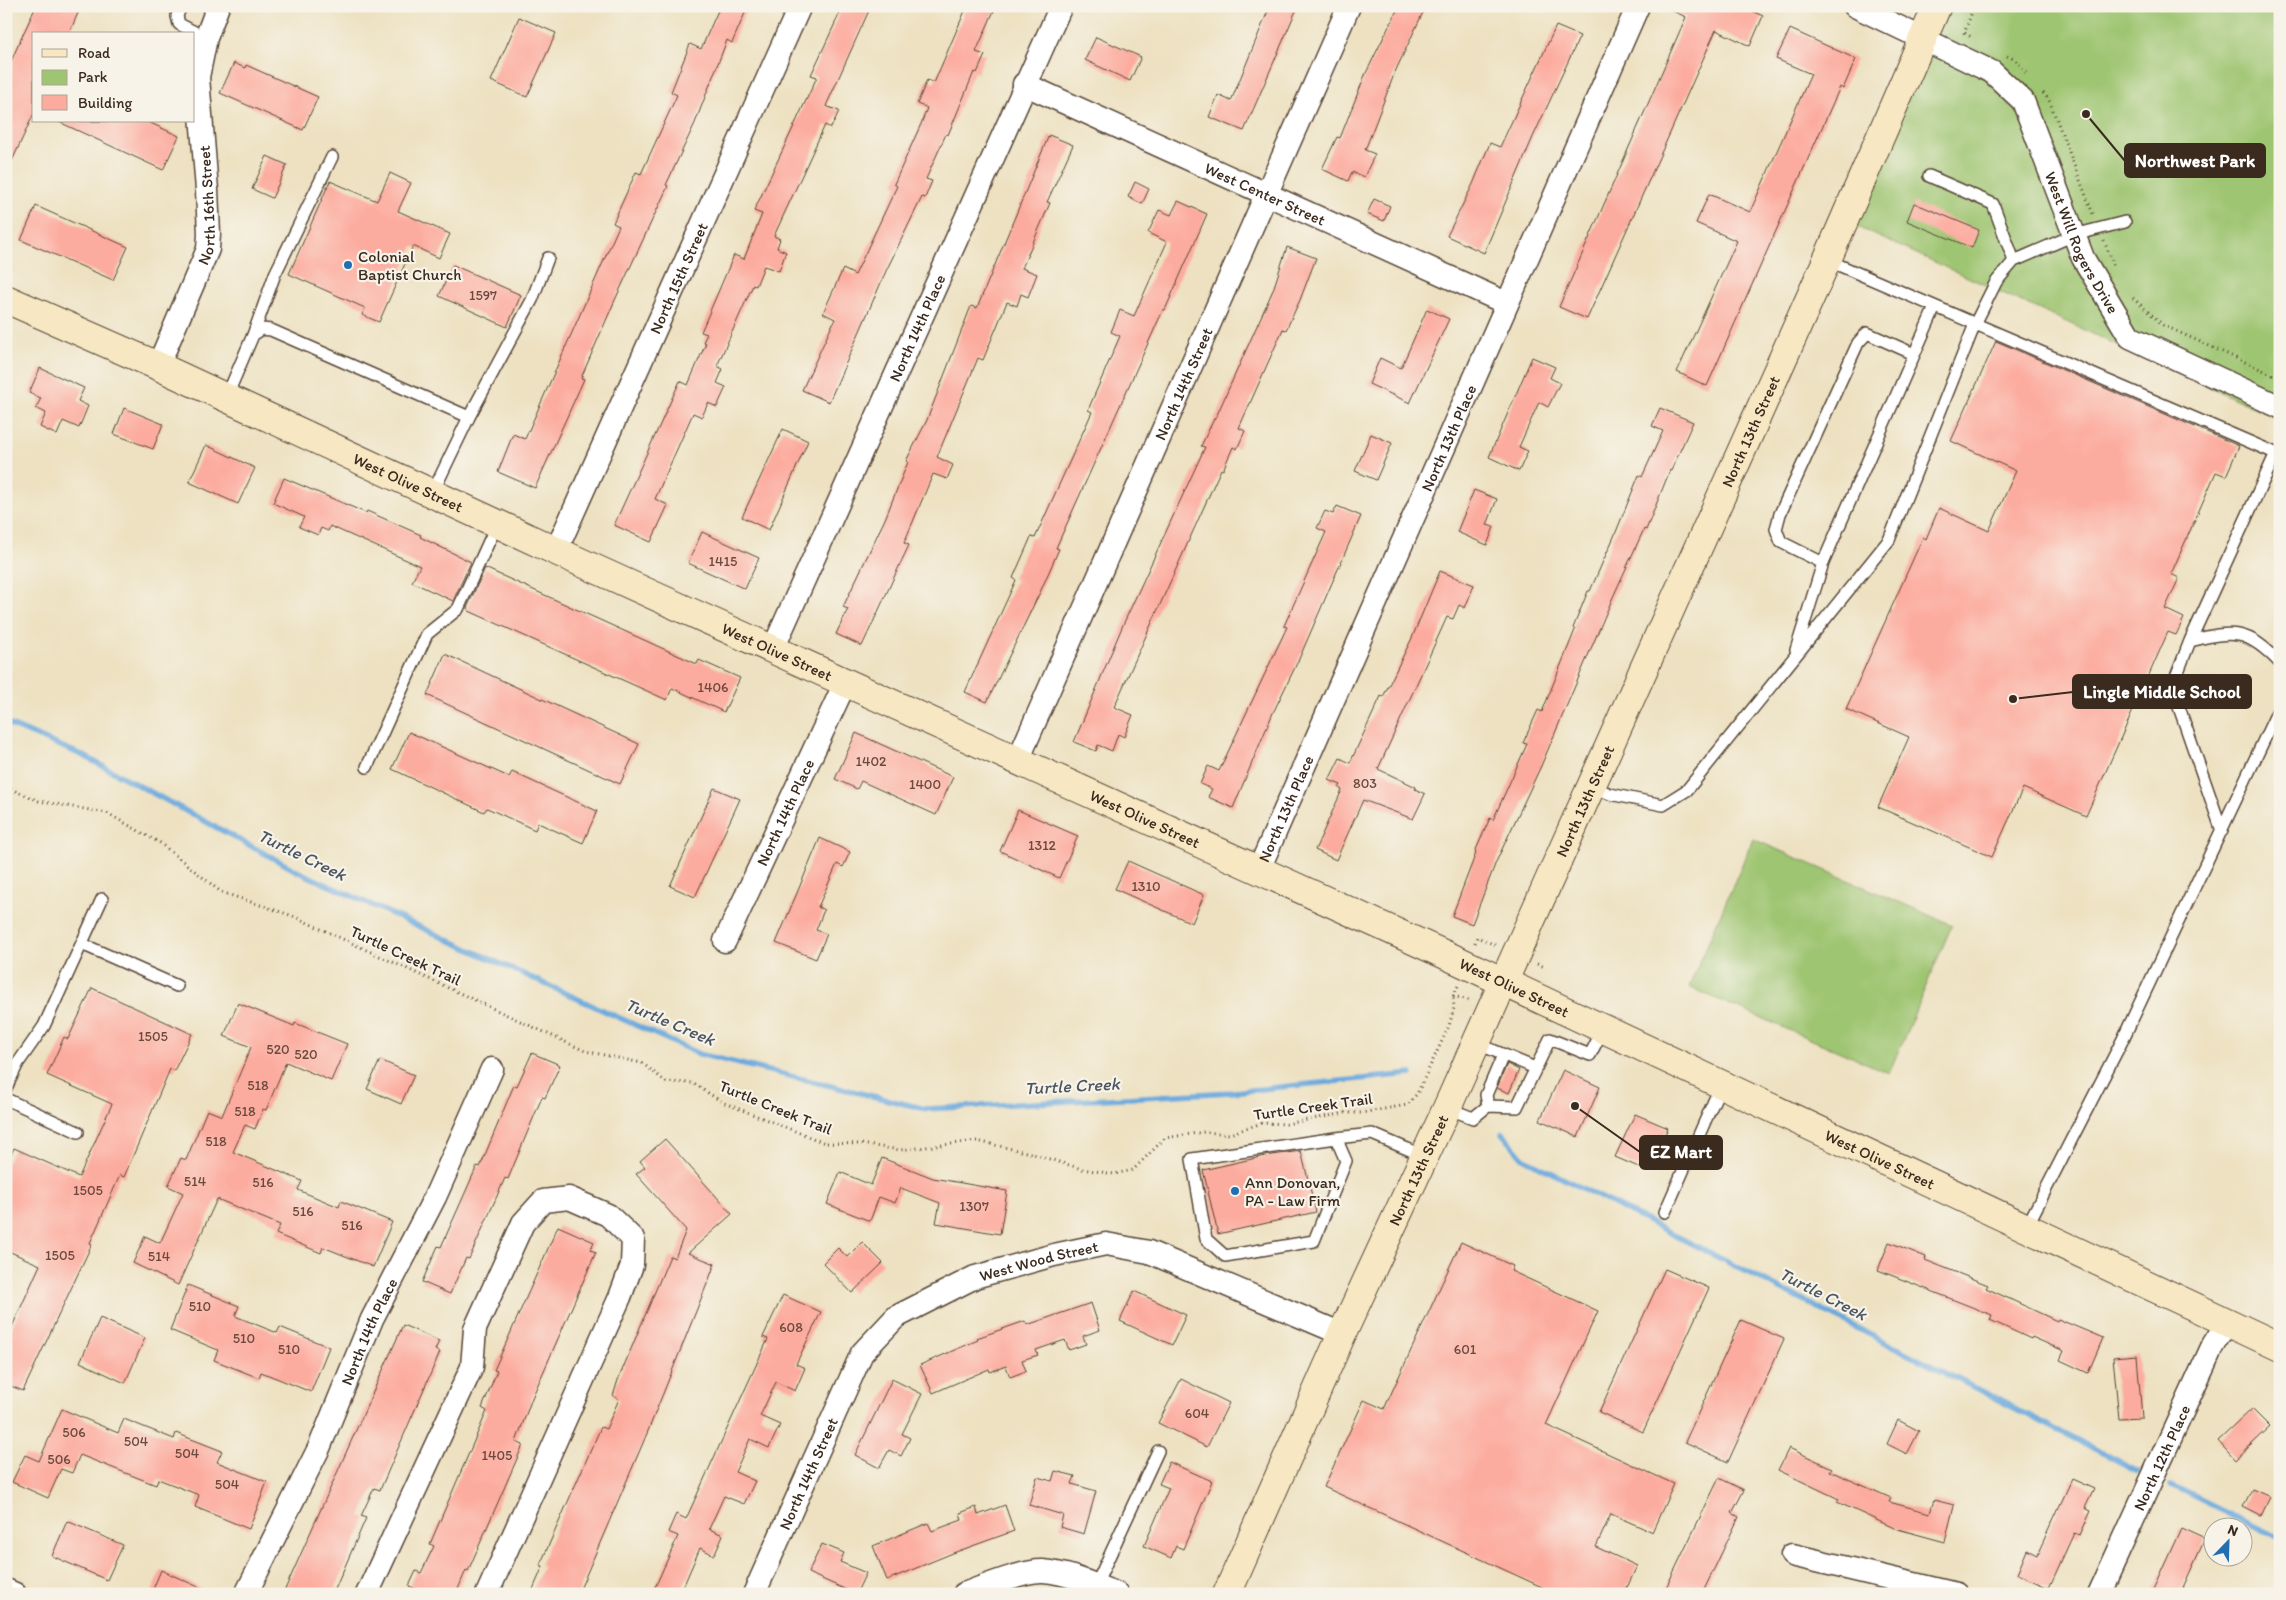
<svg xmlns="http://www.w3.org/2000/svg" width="2286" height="1600" viewBox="0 0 2286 1600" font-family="Itim,sans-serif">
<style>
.green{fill:#9ec571;stroke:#6c7848}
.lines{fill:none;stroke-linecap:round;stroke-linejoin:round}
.stream{stroke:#6ba9dd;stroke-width:5.5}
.building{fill:#fcac9f}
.service-casing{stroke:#564536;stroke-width:14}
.minor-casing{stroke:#564536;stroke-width:25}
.secondary-casing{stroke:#564536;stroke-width:30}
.path{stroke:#564536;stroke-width:3;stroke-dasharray:1 4;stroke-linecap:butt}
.service{stroke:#fff;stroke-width:11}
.minor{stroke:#fff;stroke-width:22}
.secondary{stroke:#f7e8c3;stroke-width:28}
.poi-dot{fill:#1f6fb2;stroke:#f7f3e8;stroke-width:2}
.labels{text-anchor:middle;stroke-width:4.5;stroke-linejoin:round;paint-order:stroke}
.number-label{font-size:14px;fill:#6b4a3e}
.street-label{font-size:16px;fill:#3b2a1e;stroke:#f7f3e8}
.poi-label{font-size:16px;fill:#3b2a1e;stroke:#f7f3e8;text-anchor:start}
.water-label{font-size:18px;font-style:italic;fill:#4c5661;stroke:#f7f3e8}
.leader{fill:none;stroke:#3b2a1e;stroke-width:2}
.callout-dot{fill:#3b2a1e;stroke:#f7f3e8;stroke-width:2}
.callout{fill:#3b2a1e;stroke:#3b2a1e;stroke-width:2}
.callout-label{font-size:18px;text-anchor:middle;font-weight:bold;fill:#fff}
</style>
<rect width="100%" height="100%" fill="#f7f3e8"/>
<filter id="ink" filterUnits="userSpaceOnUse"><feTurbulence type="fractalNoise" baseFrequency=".02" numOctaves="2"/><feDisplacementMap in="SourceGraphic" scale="10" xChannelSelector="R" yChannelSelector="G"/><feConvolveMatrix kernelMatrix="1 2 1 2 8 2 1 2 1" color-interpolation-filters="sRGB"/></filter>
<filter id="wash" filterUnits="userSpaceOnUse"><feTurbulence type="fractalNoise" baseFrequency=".0096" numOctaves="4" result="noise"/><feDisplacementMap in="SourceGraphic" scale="20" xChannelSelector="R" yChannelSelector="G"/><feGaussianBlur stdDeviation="1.12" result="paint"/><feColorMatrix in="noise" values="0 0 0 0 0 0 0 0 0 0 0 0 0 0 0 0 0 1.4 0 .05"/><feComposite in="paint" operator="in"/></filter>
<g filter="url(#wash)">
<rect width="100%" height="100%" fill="#ede1c1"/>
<path class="green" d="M1940,6H2280V419L1844,221Z
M1753,839L1952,925L1889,1073L1689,987Z"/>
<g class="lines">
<path class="stream" d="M6,723L84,756L297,871L699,1054L926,1109L1232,1092L1411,1074
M1502,1133L1523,1158L2138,1471
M2171,1485L2280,1538"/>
</g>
<g id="blocks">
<path class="building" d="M36,6H81L69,34H34V113L6,174V72Z
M720,6H748L732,43L727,40L695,123L666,185L668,186L615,300L581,378L584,379L535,488L498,472L513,434L525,439L619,226L613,223L636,172L641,174L677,95L671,92L690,44L701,49Z
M843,6H871L826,106L839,111L831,128L825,125L774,236L780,239L777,248L786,252L779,271L764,266L756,286L753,285L717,366L723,369L717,383L726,387L717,407L708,403L702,417L693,413L655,499L668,505L651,542L614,525L680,381L688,385L706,343L703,342L707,334L701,332L734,255L744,259L762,214L754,211L817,77L811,75Z
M967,6H996L976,52L985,55L977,73L974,72L948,135L946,134L926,179L932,181L925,198L922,197L886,271L829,402L802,390L835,319L823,313L843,269L855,275L897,186L894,184L921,124L927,108L917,104L927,80L934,83Z
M1270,6H1298L1244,131L1209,117L1218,95L1231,101Z
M1399,6H1426L1395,72L1365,150L1375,154L1364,177L1352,172L1348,181L1322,169L1337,137L1340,138L1365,75Z
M1662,6H1741L1763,16L1750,46L1716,30L1587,319L1559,307L1686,17Z
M519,17L556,33L527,97L491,81Z
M1556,26L1580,36L1533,137L1484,253L1447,236L1473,184L1490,143L1500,147Z
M1790,29L1856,59L1843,89L1840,87L1707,386L1677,372L1737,241L1696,223L1709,194L1750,212L1811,74L1776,59Z
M1096,37L1141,57L1130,81L1085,60Z
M234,63L245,68L246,65L318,97L303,130L220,93Z
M57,121H146L179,136L163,170Z
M1049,135L1073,145L1047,202L1050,203L1022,268L1037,274L1028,297L1021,294L1017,306L1007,302L983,360L978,358L937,457L953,465L947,479L933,474L904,543L909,545L862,646L836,634L848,609L843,607L885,519L908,462L906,461L927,420L971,306L977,308Z
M267,156L287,165L272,198L252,189Z
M390,173L411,183L398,211L450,234L439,258L413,246L379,322L362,315L365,308L289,274L330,181L377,201Z
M1135,182L1149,189L1142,204L1128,197Z
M1374,199L1390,206L1384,221L1367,214Z
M1178,201L1207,214L1165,310H1163L1056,548L1059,549L1041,590L987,702L965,692L1016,580L1013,578L1031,537L1035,538L1092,412L1088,410L1120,336L1111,332L1120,310L1134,316L1167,242L1148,233L1159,210L1171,215Z
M1914,203L1979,230L1972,248L1907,221Z
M36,206L128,247L113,280L21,240Z
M1287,247L1316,258L1300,300L1286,330L1283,329L1239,428L1245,431L1237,449L1233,447L1223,470L1221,469L1114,707L1133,715L1124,737L1118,734L1112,751L1098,745L1096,751L1074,742L1122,627L1205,447L1201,446L1215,417H1216L1273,290Z
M453,265L521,295L507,327L439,296Z
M1427,309L1449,319L1410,403L1369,384L1380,358L1401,368Z
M1996,341L2239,446L2226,476L2216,472L2171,574L2179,578L2165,609L2184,618L2176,635L2168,632L2086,816L2023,788L1992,857L1878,807L1909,737L1846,709L1923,537L1926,539L1939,508L1989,531L2016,471L1951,441Z
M1532,357L1555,367L1550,378L1560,383L1548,407L1539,402L1519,447L1528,451L1519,471L1489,457Z
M40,368L84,388L78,401L88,406L79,428L63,421L57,435L40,427L46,413L36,408L41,398L29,393Z
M124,408L163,424L153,449L114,434Z
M1660,408L1693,422L1671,471L1670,470L1646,530L1644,529L1613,597L1541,766L1496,862L1472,924L1452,916L1476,853L1475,852L1490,818L1493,820L1527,744L1523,743L1538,710L1542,712L1575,630L1573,628L1588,591H1590L1616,532L1639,475L1642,477L1663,431L1652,426Z
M783,429L808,441L769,530L742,517Z
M1371,434L1392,443L1376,480L1355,471Z
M206,445L255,468L238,504L189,482Z
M284,478L366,513L367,511L421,535L420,537L471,562L453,601L412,582L420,566L330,526L328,531L321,528L318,535L299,527L304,517L273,503Z
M1474,490L1497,499L1487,525L1494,527L1487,545L1457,532Z
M1337,506L1361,516L1299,659L1272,715L1233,808L1208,797L1212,789L1200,784L1208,766L1219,771L1287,627L1284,626L1326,532L1317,528L1325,511L1333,514Z
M702,532L759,558L745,589L688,563Z
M485,568L697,664L699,660L740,678L724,712L672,688L667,700L469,611L467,608Z
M1440,571L1474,585L1465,608L1459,605L1453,619L1447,617L1378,769L1416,787L1415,789L1425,794L1413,819L1363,800L1336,860L1315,850L1342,790L1339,788L1341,785L1329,780L1340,758L1350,763L1381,696L1383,697L1412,638Z
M445,654L639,744L620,784L427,695Z
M409,732L509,777L512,772L597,811L583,843L538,823L535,830L487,808L484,812L392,769Z
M856,733L953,777L936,815L861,781L857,789L835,779Z
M714,788L740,799L695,897L670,886Z
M1018,810L1078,836L1059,878L1000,851Z
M820,838L850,852L843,867L837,864L818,907L824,910L816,930L827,934L816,959L776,943Z
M1128,861L1204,895L1192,923L1115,889Z
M92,988L192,1034L174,1071L170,1069L124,1177L120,1175L90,1243L92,1244L23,1391L6,1384V1340L40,1265L6,1250V1165L14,1148L79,1177L112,1104L47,1075L64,1037L68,1039Z
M238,1003L294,1026L295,1023L347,1044L331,1081L286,1062L266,1110L263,1109L255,1129L245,1125L233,1152L302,1181L298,1190L339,1207L341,1201L392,1222L373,1267L323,1247L321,1253L276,1234L280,1225L217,1199L178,1285L133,1263L145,1236L160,1243L183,1193L168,1186L181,1158L186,1160L207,1110L222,1116L251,1047L224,1036Z
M532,1053L560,1065L545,1098L542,1097L508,1179L505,1178L469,1259L466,1258L450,1294L422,1282L438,1246L441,1247L477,1166L480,1167L514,1085L517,1086Z
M380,1060L414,1075L401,1104L367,1089Z
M1507,1064L1519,1070L1509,1093L1497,1088Z
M1563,1070L1600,1087L1578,1137L1540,1120Z
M1635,1114L1668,1128L1648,1171L1615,1157Z
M665,1139L732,1214L688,1253L715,1264L646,1436L578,1594H531L543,1566L540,1565L601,1427L606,1429L619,1399L613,1396L618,1380L670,1256L675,1258L686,1230L636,1174L645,1167L640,1161Z
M1301,1151L1316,1212L1218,1234L1203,1170L1265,1156Z
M882,1158L933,1178L1007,1191L1000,1234L936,1223L940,1203L901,1188L895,1203L879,1197L870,1221L827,1204L840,1172L871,1185Z
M558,1226L594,1242L590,1250L596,1252L532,1398L516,1442L523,1445L468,1571L466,1570L456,1594H427L409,1586L416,1571L421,1573L434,1546L430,1544L487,1411L482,1408L497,1371L494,1370Z
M862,1242L883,1263L852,1293L823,1263L838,1248L847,1257Z
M1461,1242L1513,1266L1511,1271L1598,1311L1546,1425L1674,1484L1652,1532L1611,1514L1596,1547L1637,1566L1624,1594H1557L1324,1487L1364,1400L1384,1409Z
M1889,1242L1926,1257L1925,1260L1988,1285L1986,1288L2057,1321L2058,1319L2103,1338L2088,1373L2060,1360L2064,1351L2032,1337L2031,1339L1990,1320L1992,1315L1878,1270Z
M1665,1269L1709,1288L1643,1432L1599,1412Z
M188,1285L239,1306L235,1316L277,1333L280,1327L329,1347L311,1392L261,1372L259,1378L214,1360L218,1350L170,1330Z
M1134,1291L1186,1315L1172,1345L1120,1321Z
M783,1295L821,1312L796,1364L805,1368L795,1391L776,1382L760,1416L780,1425L769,1448L750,1439L735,1472L755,1481L744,1504L724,1496L709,1529L723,1535L714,1555L700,1548L680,1594H652L678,1536L668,1532L676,1514L686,1519L768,1339L763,1337Z
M1091,1303L1100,1330L1083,1336L1086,1344L1069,1350L1065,1340L1036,1350L1038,1355L1022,1360L1026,1371L1010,1377L1006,1366L990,1372L989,1369L933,1393L920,1365L978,1340L977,1338L1025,1321L1027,1325Z
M100,1318L145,1338L125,1383L80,1362Z
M1741,1320L1784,1339L1728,1462L1685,1442Z
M403,1325L439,1341L435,1350L440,1352L380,1490L374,1488L361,1516L366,1518L333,1594H283Z
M2137,1355L2142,1418L2119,1419L2113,1357Z
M892,1379L922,1394L902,1434L910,1438L901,1456L889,1450L879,1468L855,1455Z
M1181,1379L1229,1403L1207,1447L1158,1423Z
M62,1409L118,1433L124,1419L174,1439L176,1433L222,1451L217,1462L267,1482L249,1529L195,1507L199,1495L158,1479L156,1485L80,1455L72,1473L61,1469L48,1498L12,1482L25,1455L39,1461Z
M2252,1409L2270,1427L2235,1460L2218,1441Z
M1898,1420L1919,1431L1907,1454L1887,1444Z
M1789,1448L1832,1468L1830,1471L1891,1498L1889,1502L1930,1513L1934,1500L1954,1505L1945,1542L1894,1528L1837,1502L1839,1499L1778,1470Z
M1169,1462L1212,1481L1183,1549L1176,1546L1171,1558L1144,1546L1169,1488L1159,1484Z
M1055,1471L1075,1476L1072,1484L1096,1491L1084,1534L1060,1527L1063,1515L1029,1505L1037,1477L1052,1481Z
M1719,1478L1744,1490L1732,1513L1739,1517L1702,1594H1663Z
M2072,1479L2094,1489L2085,1508L2091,1511L2080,1535L2074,1533L2049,1588L2017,1574L2027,1550L2037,1555Z
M2252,1489L2270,1497L2261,1516L2243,1507Z
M1005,1505L1014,1531L953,1553L887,1580L873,1546L928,1523L932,1531L962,1520L960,1513L976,1507L978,1515Z
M67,1521L123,1545L107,1580L52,1556Z
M2181,1528L2205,1539L2180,1594H2151Z
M822,1544L844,1553L840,1562L866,1573L856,1594L808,1573Z
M161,1570L214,1594H151Z"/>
</g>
</g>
<g filter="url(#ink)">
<use href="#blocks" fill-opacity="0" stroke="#564536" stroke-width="1"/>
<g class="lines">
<defs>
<path id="service" d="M181,6L177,16L179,24L206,38
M1929,176L1993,204L2014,261
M1827,260L2280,455
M253,335L275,274L332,157
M226,398L253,335L262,329L271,330L469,417L432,494
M469,417L532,300L548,258
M1823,563L1781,542L1776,529L1780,514L1858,343L1867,333L1914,354
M2190,641C2233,630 2248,629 2280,663
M1796,650L1823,563L1935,307
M367,767L427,634L458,609L497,524
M1591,786L1610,794L1663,805L1687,790L1889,540L1975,324L1996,282L2014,261L2074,235L2125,222
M2222,831L2172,687L2190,641L2276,453
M82,944L177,986
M1476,1043L1535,1068
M6,1088L18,1063L44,1026L102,899
M6,1099L78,1132
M1488,1106L1486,1095L1503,1055
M1447,1108L1473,1118L1488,1106L1517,1107L1550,1039L1590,1055L1603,1029
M1336,1138L1346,1161L1314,1241L1225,1256L1206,1239L1192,1159Z
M1336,1138L1372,1134L1424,1156
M1665,1212L1721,1085
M2026,1228L2122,1041L2280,706
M1096,1585L1158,1451"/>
<g id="minor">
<path id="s1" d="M1855,6L1992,72L2023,101L2083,258L2130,337L2280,407"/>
<path id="s2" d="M1024,84L1506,303"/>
<path id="s3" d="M158,366L208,249L209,234L207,190L198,77L206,38L218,6"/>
<path id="s4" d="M556,551L800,6"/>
<path id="s5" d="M773,649L1061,6"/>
<path id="s6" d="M1018,760L1349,6"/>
<path id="s7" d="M1259,869L1638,6"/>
<path id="s8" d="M725,941L846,681"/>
<path d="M1792,1555L1956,1594"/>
<path d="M6,1590L15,1594"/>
<path id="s9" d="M246,1594L319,1448L372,1319L435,1197L492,1069"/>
<path d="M367,1594L472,1367L475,1329L523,1223L543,1201L569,1198L608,1215L633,1239L632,1265L620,1297L487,1594"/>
<path id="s10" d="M754,1594L862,1353L896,1317L975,1277L1054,1255L1106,1244L1149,1252L1342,1334"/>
<path d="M964,1594C982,1587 1025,1570 1043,1571C1069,1573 1093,1584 1117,1594"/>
<path id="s11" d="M2099,1594L2213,1345L2227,1323"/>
</g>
<g id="secondary">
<path id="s12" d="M6,299L158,366L556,551L1459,961L2280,1347"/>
<path id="s13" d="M1227,1594L1342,1334L1447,1108L1827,260L1937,6"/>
</g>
</defs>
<use href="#service" class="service-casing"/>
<use href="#minor" class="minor-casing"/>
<use href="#secondary" class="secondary-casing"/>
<path class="path" d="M1965,33L1973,38
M1964,34L1974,6
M2007,56L2016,60L2026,73
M2043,93L2049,100L2093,214
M2104,241L2115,268
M2133,298L2163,325L2280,378
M6,787L39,801L107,813L160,843L221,892L293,916L585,1051L642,1063L666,1082L693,1083L722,1102L825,1143L861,1144L900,1150L977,1141L1030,1153L1082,1169L1114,1174L1133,1170L1165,1138L1204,1132L1230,1134L1262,1123L1286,1124L1345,1113H1361L1407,1105L1417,1094L1449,1026L1454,1008L1453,996
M1475,943L1477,937L1495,945
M1537,964L1545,967
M1453,996L1458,986
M1453,996L1472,1001"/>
<use href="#service" class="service"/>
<use href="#minor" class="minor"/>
<use href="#secondary" class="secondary"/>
</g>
</g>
<g class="poi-dot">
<circle cx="348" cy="265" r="5"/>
<circle cx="1235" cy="1191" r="5"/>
</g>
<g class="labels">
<g class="number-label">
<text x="483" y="300">1597</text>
<text x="723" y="566">1415</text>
<text x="713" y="692">1406</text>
<text x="871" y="766">1402</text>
<text x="1365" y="788">803</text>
<text x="925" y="789">1400</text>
<text x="1042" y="850">1312</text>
<text x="1146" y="891">1310</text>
<text x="153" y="1041">1505</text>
<text x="278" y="1054">520</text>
<text x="306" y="1059">520</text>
<text x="258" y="1090">518</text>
<text x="245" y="1116">518</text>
<text x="216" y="1146">518</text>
<text x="195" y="1186">514</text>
<text x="263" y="1187">516</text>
<text x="88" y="1195">1505</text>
<text x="974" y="1211">1307</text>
<text x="303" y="1216">516</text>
<text x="352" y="1230">516</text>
<text x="60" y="1260">1505</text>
<text x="159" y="1261">514</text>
<text x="200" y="1311">510</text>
<text x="791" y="1332">608</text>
<text x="244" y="1343">510</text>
<text x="289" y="1354">510</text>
<text x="1465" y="1354">601</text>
<text x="1197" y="1418">604</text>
<text x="74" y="1437">506</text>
<text x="136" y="1446">504</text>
<text x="187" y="1458">504</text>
<text x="497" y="1460">1405</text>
<text x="59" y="1464">506</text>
<text x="227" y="1489">504</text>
</g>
<g class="street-label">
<text dy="6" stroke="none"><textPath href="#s2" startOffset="265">West Center Street</textPath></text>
<text dy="6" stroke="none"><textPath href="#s3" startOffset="171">North 16th Street</textPath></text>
<text dy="6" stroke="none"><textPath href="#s1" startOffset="348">West Will Rogers Drive</textPath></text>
<text dy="6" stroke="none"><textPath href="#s4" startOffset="299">North 15th Street</textPath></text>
<text dy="6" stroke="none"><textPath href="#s5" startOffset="352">North 14th Place</textPath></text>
<text dy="6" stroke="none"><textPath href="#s6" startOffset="411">North 14th Street</textPath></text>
<text dy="6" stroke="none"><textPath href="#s13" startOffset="1275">North 13th Street</textPath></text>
<text dy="6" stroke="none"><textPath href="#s7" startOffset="471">North 13th Place</textPath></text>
<text dy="6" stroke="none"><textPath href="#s12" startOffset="442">West Olive Street</textPath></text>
<text dy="6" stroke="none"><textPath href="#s12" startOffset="848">West Olive Street</textPath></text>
<text dy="6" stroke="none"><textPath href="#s13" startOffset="870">North 13th Street</textPath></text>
<text dy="6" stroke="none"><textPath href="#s7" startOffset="66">North 13th Place</textPath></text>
<text dy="6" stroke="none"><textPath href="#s8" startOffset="142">North 14th Place</textPath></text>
<text dy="6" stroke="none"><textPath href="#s12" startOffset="1252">West Olive Street</textPath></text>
<text transform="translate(406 955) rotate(25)" y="6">Turtle Creek Trail</text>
<text dy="6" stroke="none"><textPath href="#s12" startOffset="1658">West Olive Street</textPath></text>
<text transform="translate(1313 1106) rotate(-8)" y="6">Turtle Creek Trail</text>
<text transform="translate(776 1107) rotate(22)" y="6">Turtle Creek Trail</text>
<text dy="6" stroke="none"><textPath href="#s12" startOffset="2062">West Olive Street</textPath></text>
<text dy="6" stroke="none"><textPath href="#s13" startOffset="465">North 13th Street</textPath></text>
<text dy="6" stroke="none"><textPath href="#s10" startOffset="468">West Wood Street</textPath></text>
<text dy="6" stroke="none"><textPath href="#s9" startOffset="290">North 14th Place</textPath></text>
<text dy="6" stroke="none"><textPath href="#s11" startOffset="150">North 12th Place</textPath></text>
<text dy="6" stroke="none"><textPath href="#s10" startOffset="132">North 14th Street</textPath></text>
</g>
<g class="poi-label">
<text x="358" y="262">Colonial<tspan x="358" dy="18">Baptist Church</tspan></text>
<text x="1245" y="1188">Ann Donovan,<tspan x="1245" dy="18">PA - Law Firm</tspan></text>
</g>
<g class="water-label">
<text transform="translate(302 855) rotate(26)" y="6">Turtle Creek</text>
<text transform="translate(670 1022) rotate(23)" y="6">Turtle Creek</text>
<text transform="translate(1072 1086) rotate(-3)" y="6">Turtle Creek</text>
<text transform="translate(1823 1294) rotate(27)" y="6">Turtle Creek</text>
</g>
</g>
<path class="leader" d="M2086 114L2125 161M2013 699L2073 692M1575 1106L1640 1152"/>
<g class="callout-dot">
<circle cx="2086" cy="114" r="5"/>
<circle cx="2013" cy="699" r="5"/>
<circle cx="1575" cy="1106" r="5"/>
</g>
<g class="callout">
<rect x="2125" y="144" width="140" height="33" rx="5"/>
<rect x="2073" y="675" width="178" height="33" rx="5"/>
<rect x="1640" y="1136" width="82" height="33" rx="5"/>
</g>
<g class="callout-label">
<text x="2195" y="167">Northwest Park</text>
<text x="2162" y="698">Lingle Middle School</text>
<text x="1681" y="1158">EZ Mart</text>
</g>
<rect width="2286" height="1600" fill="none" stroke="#f7f3e8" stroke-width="25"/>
<rect x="32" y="32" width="162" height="90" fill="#f7f3e8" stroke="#aca397"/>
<rect x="42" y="49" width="25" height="8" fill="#f7e8c3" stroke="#aca397"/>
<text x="78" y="58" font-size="15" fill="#3b2a1e">Road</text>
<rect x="42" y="70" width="25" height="15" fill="#9ec571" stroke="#aca397"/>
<text x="78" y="82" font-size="15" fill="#3b2a1e">Park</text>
<rect x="42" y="95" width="25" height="15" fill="#fcac9f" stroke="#aca397"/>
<text x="78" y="108" font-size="15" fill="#3b2a1e">Building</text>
<g transform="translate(2228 1542) rotate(23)"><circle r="24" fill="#f7f3e8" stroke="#aca397"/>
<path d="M0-4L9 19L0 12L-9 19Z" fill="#1f6fb2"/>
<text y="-8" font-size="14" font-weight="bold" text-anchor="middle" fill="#3b2a1e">N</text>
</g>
</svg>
